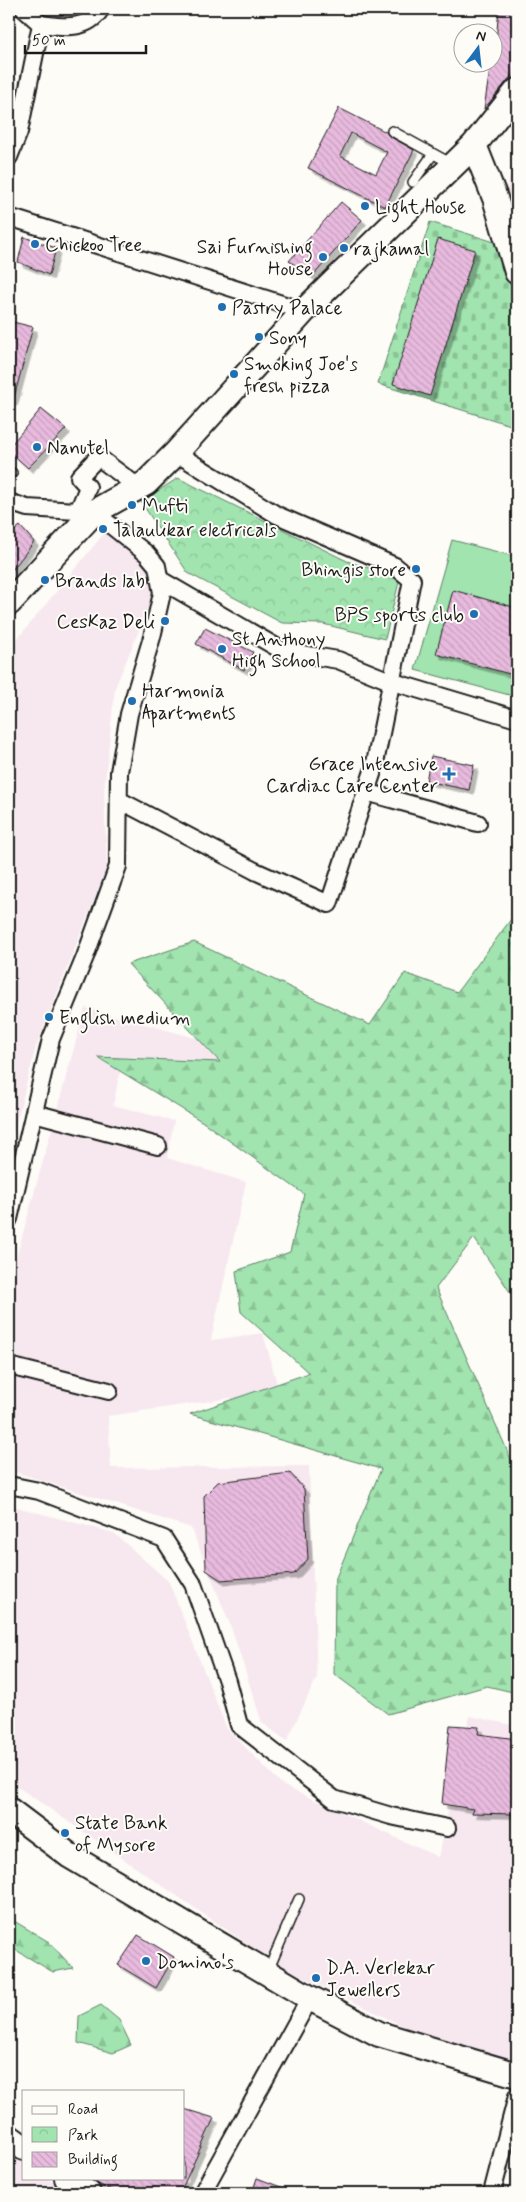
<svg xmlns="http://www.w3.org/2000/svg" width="526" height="2202" viewBox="0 0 526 2202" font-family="Mynerve,sans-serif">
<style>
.built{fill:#f7e8f0}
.forest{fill:url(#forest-firs);stroke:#5e8066}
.cemetery{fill:url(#cemetery-stones);stroke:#5e8066}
.park{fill:url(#park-crowns);stroke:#5e8066}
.pitch{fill:#a1e4af;stroke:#5e8066}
.building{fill:url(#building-back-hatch);stroke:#1c1c1c;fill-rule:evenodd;filter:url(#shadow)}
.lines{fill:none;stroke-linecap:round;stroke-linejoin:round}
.lane-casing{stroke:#1c1c1c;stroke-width:12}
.street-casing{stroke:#1c1c1c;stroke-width:20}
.secondary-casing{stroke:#1c1c1c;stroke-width:28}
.lane{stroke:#fdfcf7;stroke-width:9}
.street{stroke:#fdfcf7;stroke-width:16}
.secondary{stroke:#fdfcf7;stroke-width:24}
.poi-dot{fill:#1f6fb2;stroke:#fdfcf7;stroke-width:2}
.labels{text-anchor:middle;stroke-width:4;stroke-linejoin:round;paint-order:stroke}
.poi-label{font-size:19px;fill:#1c1c1c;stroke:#fdfcf7;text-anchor:start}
</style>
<defs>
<pattern id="forest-firs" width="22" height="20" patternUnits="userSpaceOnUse" patternTransform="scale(1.25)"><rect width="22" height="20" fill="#a1e4af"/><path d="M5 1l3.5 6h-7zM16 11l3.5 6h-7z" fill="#8ac396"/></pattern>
<pattern id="cemetery-stones" width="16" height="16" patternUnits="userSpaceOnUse" patternTransform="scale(1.25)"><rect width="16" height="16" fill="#a1e4af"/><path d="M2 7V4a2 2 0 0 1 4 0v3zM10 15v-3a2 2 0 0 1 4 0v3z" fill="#8ac396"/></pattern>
<pattern id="park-crowns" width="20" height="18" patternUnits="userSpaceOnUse" patternTransform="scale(1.25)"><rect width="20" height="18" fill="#a1e4af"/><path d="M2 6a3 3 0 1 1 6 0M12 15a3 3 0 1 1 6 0" fill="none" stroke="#8ac396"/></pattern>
<pattern id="building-back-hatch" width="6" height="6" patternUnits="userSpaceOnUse" patternTransform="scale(1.25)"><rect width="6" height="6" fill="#e8bade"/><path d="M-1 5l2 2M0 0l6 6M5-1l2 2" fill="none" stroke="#c69fbe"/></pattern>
<filter id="shadow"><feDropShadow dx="4.5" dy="4.5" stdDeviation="0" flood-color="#0004"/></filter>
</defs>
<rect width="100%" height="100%" fill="#fdfcf7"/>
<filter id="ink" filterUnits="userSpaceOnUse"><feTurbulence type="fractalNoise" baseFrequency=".02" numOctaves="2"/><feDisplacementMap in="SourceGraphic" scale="10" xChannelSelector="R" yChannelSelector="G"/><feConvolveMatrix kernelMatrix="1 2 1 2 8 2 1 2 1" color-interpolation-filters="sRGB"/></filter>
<g filter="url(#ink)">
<path class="built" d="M517,148V228L506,193Z
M106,531L151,570L155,592L115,688L104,791L107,867L36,1047L9,1151V649Z
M85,1008L222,1045L211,1085L122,1063L113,1105L174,1121L167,1158L246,1182L211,1340L263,1333L279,1391L108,1416L111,1468L309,1466L317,1677L287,1741L262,1723L231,1627L191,1528L9,1470V1284Z
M9,1505L114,1533L169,1582L227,1729L284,1786L438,1857L470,1716L517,1726V2038L512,2060L421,2035L275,1963L9,1781Z
M9,2151L24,2162V2178H47L68,2193H9Z"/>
<path class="forest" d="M517,911V1291L512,1295L474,1238L436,1288L517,1473V1693L487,1686L388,1714L334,1674L335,1580L381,1469L190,1414L309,1373L241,1312L236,1271L290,1252L304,1194L203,1122L97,1057L220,1062L128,964L194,942L370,1025L405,973L457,992Z
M9,1918L49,1942L73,1968L53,1972L9,1946Z
M101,2005L119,2020L131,2045L113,2053L78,2043L79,2016Z"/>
<path class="cemetery" d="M430,222L501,244L517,298V427L378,384Z"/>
<path class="park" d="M178,478L347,561L400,578L385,639L323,624L282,623L188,573L141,502Z"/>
<path class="pitch" d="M452,540L517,557V697L415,670Z"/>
<path class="building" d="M499,9H517V69L484,109L491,62H494Z
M339,108L386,132L389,136L414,150L385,207L308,168ZM351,133L387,152L376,174L340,156Z
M341,202L362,220L312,277L289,261Z
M24,237L56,248L49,275L18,262Z
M438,239L475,250L430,396L393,384Z
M9,321L33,327L13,401H9Z
M41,409L66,429L28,468L9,451V447Z
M20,526L34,542L9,574V535Z
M453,590L517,608V676L436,654Z
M205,628L253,652L244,670L196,644Z
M431,756L474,765L469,790L426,781Z
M290,1473L304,1489L308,1559L294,1574L221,1580L206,1570L204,1496L218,1482Z
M450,1725L479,1727L478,1734L517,1739V1777L514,1814L472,1813L473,1809L442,1804Z
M138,1935L174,1957L156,1988L118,1965Z
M184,2109L214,2118L180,2193H118L98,2184L91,2178H184Z
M257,2178L294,2192L293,2193H252Z"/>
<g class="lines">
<defs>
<path id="lane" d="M392,131L452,164
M413,182L433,154
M9,472L12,473
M267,1973L299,1899"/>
<path id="street" d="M24,9L41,24
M9,157L19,132L41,24C64,27 87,31 101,9
M9,217L304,311
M9,502L27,508L94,512L147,554L157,566L162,593L152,637L129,714L119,772L118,866L85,957L51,1039L9,1219
M78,511L88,487L79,477L98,457L138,487
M159,579L283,651L338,660L390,681L517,719
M366,792L478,823
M119,800L255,871L329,904L374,768L412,580L395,566L277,515L176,453
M34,1113L158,1146
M9,1366L109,1391
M9,1485L39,1491L164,1539L193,1584L227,1681L239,1725L334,1799L391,1816L447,1828
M202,2193L310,1998
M492,2193L517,2096"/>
<path id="secondary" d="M474,145L495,198L517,272
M9,603L94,512L146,483L176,453L304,311L474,145L517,91
M9,1810L70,1856L310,1998L379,2034L517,2075
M9,2137L24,2148
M67,2178L88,2193"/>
</defs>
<use href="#lane" class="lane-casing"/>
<use href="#street" class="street-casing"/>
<use href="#secondary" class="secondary-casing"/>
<use href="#lane" class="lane"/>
<use href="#street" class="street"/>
<use href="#secondary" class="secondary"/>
</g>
</g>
<g class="poi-dot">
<circle cx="365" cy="206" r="5"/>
<circle cx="35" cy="244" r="5"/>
<circle cx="344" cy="248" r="5"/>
<circle cx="323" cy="257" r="5"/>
<circle cx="222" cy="307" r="5"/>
<circle cx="259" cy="337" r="5"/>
<circle cx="234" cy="374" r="5"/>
<circle cx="37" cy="447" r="5"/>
<circle cx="132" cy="505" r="5"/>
<circle cx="103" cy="529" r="5"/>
<circle cx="416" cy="569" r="5"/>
<circle cx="45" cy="580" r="5"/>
<circle cx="474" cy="614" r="5"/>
<circle cx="165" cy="621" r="5"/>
<circle cx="222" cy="649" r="5"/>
<circle cx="132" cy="701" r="5"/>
<path d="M446.5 766.5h5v5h5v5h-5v5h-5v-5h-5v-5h5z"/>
<circle cx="49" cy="1017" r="5"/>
<circle cx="65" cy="1833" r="5"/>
<circle cx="146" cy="1961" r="5"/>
<circle cx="316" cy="1978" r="5"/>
</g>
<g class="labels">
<g class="poi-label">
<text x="375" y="213">Light House</text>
<text x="45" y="251">Chickoo Tree</text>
<text x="313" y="253" text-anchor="end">Sai Furnishing<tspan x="313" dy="22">House</tspan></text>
<text x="354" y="255">rajkamal</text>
<text x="232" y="314">Pastry Palace</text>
<text x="269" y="344">Sony</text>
<text x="244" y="370">Smoking Joe's<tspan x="244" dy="22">fresh pizza</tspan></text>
<text x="47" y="454">Nanutel</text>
<text x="142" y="512">Mufti</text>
<text x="113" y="536">Talaulikar electricals</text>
<text x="406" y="576" text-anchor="end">Bhingis store</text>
<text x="55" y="587">Brands lab</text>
<text x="464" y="621" text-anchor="end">BPS sports club</text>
<text x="155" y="628" text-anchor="end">CesKaz Deli</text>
<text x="232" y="645">St Anthony<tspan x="232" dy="22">High School</tspan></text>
<text x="142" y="697">Harmonia<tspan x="142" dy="22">Apartments</tspan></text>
<text x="438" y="770" text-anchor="end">Grace Intensive<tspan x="438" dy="22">Cardiac Care Center</tspan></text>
<text x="59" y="1024">English medium</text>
<text x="75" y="1829">State Bank<tspan x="75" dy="22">of Mysore</tspan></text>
<text x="156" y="1968">Domino's</text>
<text x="326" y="1974">D.A. Verlekar<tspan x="326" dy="22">Jewellers</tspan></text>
</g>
</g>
<rect width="526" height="2202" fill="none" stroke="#fdfcf7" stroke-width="30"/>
<rect x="15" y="15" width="496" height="2172" fill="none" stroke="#1c1c1c" stroke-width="2" filter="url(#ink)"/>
<rect x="22" y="2090" width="162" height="90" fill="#fdfcf7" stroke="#a3a29f"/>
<rect x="32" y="2106" width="25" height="8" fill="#fdfcf7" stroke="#a3a29f"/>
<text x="68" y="2114" font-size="15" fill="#1c1c1c">Road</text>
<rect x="32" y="2127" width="25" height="15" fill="url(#park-crowns)" stroke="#a3a29f"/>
<text x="68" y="2140" font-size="15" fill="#1c1c1c">Park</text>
<rect x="32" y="2152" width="25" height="15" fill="url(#building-back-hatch)" stroke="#a3a29f"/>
<text x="68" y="2164" font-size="15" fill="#1c1c1c">Building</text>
<g transform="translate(478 48) rotate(15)"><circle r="24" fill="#fdfcf7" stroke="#a3a29f"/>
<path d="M0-4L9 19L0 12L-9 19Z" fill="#1f6fb2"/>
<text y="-8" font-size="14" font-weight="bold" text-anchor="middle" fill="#1c1c1c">N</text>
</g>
<path d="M25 45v8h121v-8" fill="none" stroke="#1c1c1c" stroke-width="2.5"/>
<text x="32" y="45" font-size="15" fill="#1c1c1c" stroke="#fdfcf7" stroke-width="4" paint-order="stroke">50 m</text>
</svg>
